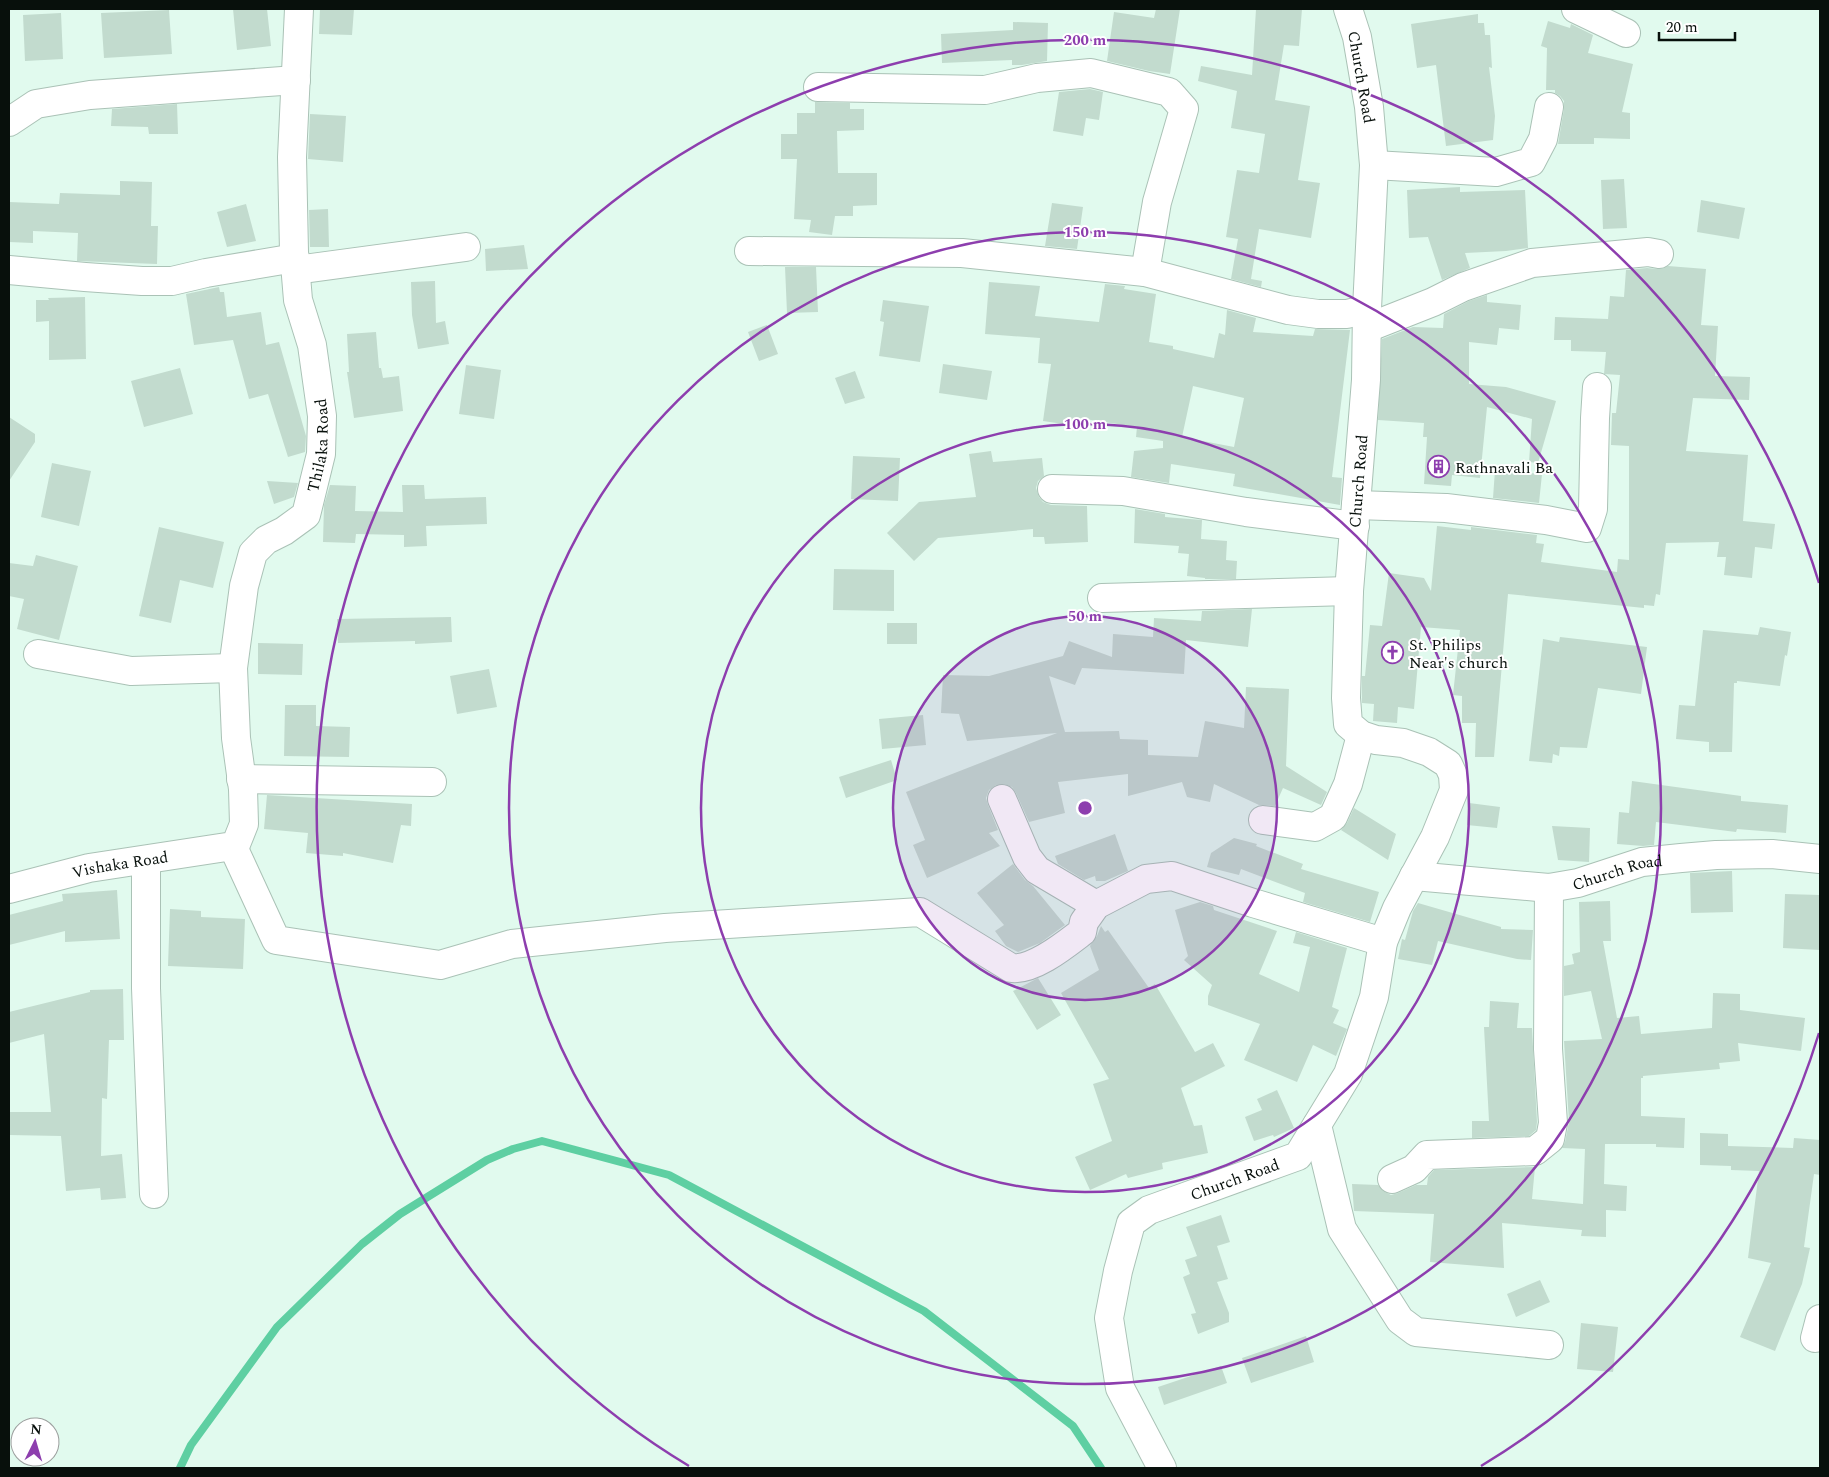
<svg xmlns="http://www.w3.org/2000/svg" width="1829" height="1477" viewBox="0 0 1829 1477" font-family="Spectral,serif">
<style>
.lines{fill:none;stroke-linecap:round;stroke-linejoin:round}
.stream{stroke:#5ecfa2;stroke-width:8}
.building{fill:#c2dbce;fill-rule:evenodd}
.minor-casing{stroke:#aac2b6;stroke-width:30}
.minor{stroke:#fff;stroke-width:28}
.ring{fill:none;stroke:#8d3eae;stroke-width:2.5}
.labels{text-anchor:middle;stroke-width:4;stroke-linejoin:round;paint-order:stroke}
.street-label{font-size:16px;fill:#08100c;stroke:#fff}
.poi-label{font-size:16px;fill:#08100c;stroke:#fff;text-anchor:start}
.centre{fill:#8d3eae;stroke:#fff;stroke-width:2.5}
.ring-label{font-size:15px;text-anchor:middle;font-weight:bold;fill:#8d3eae;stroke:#fff;stroke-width:4;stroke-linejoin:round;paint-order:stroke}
</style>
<rect width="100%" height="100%" fill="#e1faee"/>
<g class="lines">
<path class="stream" d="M180,1468L191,1445L277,1327L362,1244L400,1214L487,1160L513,1149L542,1141L669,1175L924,1311L1073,1426L1101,1468"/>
</g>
<path class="building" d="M233,9H267L271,46L237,50Z
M320,9H354L352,35L319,34Z
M1156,9H1180L1170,74L1149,71L1107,61L1114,12L1154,18Z
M1256,9H1302L1299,46L1284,45L1275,100L1310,106L1298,180L1320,183L1311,238L1259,229L1251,279L1262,281L1261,287L1231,279L1238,239L1226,237L1237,170L1259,173L1265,134L1231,128L1237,91L1198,81L1201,66L1252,75Z
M169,10L172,54L104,58L101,13Z
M61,13L63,59L25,61L23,15Z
M1478,14V23H1484L1485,35H1490L1492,68L1489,67L1495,116L1493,140L1446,146L1436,65L1417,68L1411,24Z
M1548,21L1570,28L1571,24L1593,35L1588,53L1633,64L1622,112L1630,113V139L1594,138V144H1558L1564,109V101L1560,96L1555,93V90H1546L1547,48L1541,46Z
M1013,22L1048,23L1047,61L1022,65H1012V60L942,63L941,34L1013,30Z
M1090,89L1103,92L1099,120L1086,118L1083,136L1053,131L1059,92Z
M815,102L850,103V109H864V130L837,131L838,173H877V205L853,206V216H835L832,235L809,232L811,220L794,219L797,159H781V134H797V113H815Z
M177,104L178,134H149L148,127L111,126L112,109Z
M310,114L346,116L343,162L308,159Z
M1624,179L1627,228L1603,229L1601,180Z
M120,181L152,182L151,226H158L157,264L77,261L78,233L33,231V243L9,242V202L59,204L60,193L120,195Z
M1460,187V192L1525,190L1528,248L1506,251L1465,253L1470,268L1442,280L1428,237L1409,238L1407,190Z
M1701,200L1745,208L1739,239L1697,232Z
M1052,203L1083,207L1077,249L1045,246Z
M246,204L256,241L227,247L217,212Z
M328,209L329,247H310L309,210Z
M524,245L528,269L486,271L485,249Z
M1668,266L1706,269L1701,325L1718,326L1715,376L1750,377L1749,400L1693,398L1686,451L1748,455L1743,521L1775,524L1772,549L1755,547L1752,578L1724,575L1726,557H1717L1719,542L1666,543L1660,595L1656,594L1654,606L1644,605V608L1508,594L1494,757H1475L1476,723H1462V696L1453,695L1460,630L1421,627L1414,709L1398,707L1397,723L1373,721L1374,704L1362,703V676H1365L1370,625L1382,626L1389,573L1424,578L1431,591L1437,526L1471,530V527L1537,535L1536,543L1544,544L1541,562L1617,572L1618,559L1629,560V446L1611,445L1612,413H1616L1620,375L1604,374L1606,352L1571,351V340H1554L1555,317L1608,319L1610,296L1624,297L1626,270L1647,268L1657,269Z
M785,267H816L818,312L787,313Z
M435,281L436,323L445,321L449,344L418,349L412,315L411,282Z
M989,282L1040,286L1035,316L1099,322L1105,284L1125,286L1124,289L1156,294L1149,342L1173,346V349L1214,358L1219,333L1225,335L1227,310L1256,318L1253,332L1313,336L1315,329L1350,330L1332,477L1342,478L1340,505L1233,486L1235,474L1171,464L1169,483L1131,477L1134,451L1163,448V441L1136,437L1137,427L1078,418L1077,426L1043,421L1051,364L1038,363L1040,338L985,334ZM1193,386L1244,398L1234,447L1182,437Z
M219,287L220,292H224L227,317L261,312L266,345L279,342L306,436L305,452L288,457L268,394L249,399L233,340L194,345L186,294Z
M1487,295V302L1521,305L1519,330L1499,328L1497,345L1469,342V384L1506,387L1556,401L1538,463L1529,462L1532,419L1487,407L1480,478L1452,475L1451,486L1424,484L1427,437H1423L1424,423L1378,420L1382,339L1413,327L1443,328L1444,314L1469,301Z
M85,297L86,359L49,360V321L36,322V300H49L48,298Z
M883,300L929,306L920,362L879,356L884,322L880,321Z
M767,325L778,354L759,361L748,332Z
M376,332L379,368H381L383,378L399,376L403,411L354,418L347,372H349L347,334Z
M943,364L992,371L987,400L939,393Z
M466,365L501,370L494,419L459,414Z
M180,368L193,414L144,427L131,381Z
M855,371L865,398L845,404L835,378Z
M9,417L35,434V442L9,481Z
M991,451L993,462L1042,458L1044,476L1038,481L1036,488L1039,497L1043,502L1051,505L1087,506L1088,542L1045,544L1044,537H1033V529L938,538L914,561L887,533L919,502L976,497L969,454Z
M853,456L900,458L898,501L851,499Z
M52,463L91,471L79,526L41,517Z
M1495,470L1542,474L1539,503L1493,498Z
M267,481L298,483L294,497L274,504Z
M330,485L356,486L355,511L403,512L402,485H424L425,499L486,497L487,524L426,526L427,546L404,547V535L356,534L355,543L323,542L324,505Z
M1135,509L1165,514V517L1202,520L1201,539L1227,541L1226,560L1237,561L1236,579H1205V578L1187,576L1189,554L1178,553L1179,546L1134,543Z
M159,527L224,542L213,588L180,580L171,623L139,616Z
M36,555L78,566L59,640L17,629L24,599L9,596V563L33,566Z
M834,569L894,570V611L833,610Z
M1252,609L1248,647L1186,640L1184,674L1082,668L1075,685L1049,676L1065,732L1119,731L1120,739L1148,740V755L1198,757L1205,721L1244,728L1246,687L1289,689L1286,766L1327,792L1321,805L1283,788L1275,806L1259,805L1214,784L1210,802L1187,797L1182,782L1128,796V774L1058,782L1065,813L1029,822L1016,793L1012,787L1004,784L996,785L989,790L986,798L988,805L998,830L989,833L1000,846L927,878L913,845L925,840L906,792L1057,733L967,741L959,714L941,713L943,675L989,676L1063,656L1069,641L1112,657L1113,634L1153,637L1154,618L1201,621L1202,611Z
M451,617L452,642L415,644V641L338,643L337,619Z
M887,623H917V644H887Z
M1760,627L1791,632L1787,656L1785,655L1780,686L1737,681V683H1734L1732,752H1709V742L1676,739L1679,705L1695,706L1703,630L1758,635Z
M1560,637L1647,647L1641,694L1598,688L1587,748L1560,747L1559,756L1553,754L1552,763L1529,761L1543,639L1559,642Z
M258,643L303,644L302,675L258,674Z
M489,669L497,707L457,714L450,676Z
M285,705H316V726L350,727L349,757L284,756Z
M923,715L926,745L882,749L879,719Z
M891,760L897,780L846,798L839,777Z
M1632,781L1741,796V801L1788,805L1786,833L1737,829L1736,832L1656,822L1654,845L1643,846L1617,844L1619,812L1629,813Z
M267,795L412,804L411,826L401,825L393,863L343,853V856L306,853L308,833L264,829Z
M1469,803L1500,807L1497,828L1467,825Z
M1354,808L1396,834L1388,860L1341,830L1347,823Z
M1552,826L1590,828L1589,862L1558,860Z
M1115,834L1128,871L1105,881H1096L1095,876L1084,880L1058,864L1055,856Z
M1234,838L1257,844L1256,846L1303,864L1301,869L1379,892L1370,922L1303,902L1305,893L1241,869L1239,875L1207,867L1211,853Z
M1013,864L1025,880L1033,886L1065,925L1040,943L1018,952L1006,946L995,931L1004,925L977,893Z
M1732,871L1733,912L1691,913L1690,873Z
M117,890L120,939L65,942V931L9,945V915L63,901L62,894Z
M1785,894L1820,895V950L1783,948Z
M1610,901L1611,941H1603L1617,1018L1639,1016L1641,1034L1712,1028L1713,993L1740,994V1010L1805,1018L1801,1051L1738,1043L1740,1061L1719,1063L1720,1069L1643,1076V1078H1641V1116L1685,1118L1684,1148L1656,1147V1144H1605L1604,1184L1627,1186L1626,1211L1606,1210V1237L1581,1236L1582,1230L1502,1223L1504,1268L1430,1262L1434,1214L1354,1211L1352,1184L1378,1185L1383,1191L1391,1195L1398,1193L1416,1185H1427L1428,1177L1434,1170L1535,1167L1532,1199L1583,1204L1585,1149L1562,1148L1565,1142L1569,1122L1564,1041L1602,1039L1591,991L1564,996V966L1574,964L1572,954L1580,952L1579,902Z
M1200,902L1213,906L1214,910L1277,931L1259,974L1299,992L1310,947L1293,943L1296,932L1347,948L1332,1007L1339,1010L1333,1023L1347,1029L1336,1056L1313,1045L1297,1082L1244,1060L1260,1024L1208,1005V996L1212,985L1184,960L1188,956L1175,910Z
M1418,903L1501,927V929L1533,930L1531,960L1517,959L1438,941L1432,965L1398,959L1402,939L1405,940L1413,911Z
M170,909L201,911V917L245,919L243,969L168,966Z
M1101,926L1105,932L1108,930L1149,988L1155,984L1195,1052L1213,1043L1225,1066L1181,1088L1194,1126L1202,1125L1208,1153L1162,1163L1163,1169L1128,1178L1126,1174L1090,1190L1075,1157L1112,1141L1093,1084L1109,1079L1061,993L1099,970L1090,946L1097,936Z
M1038,978L1061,1015L1037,1030L1013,991Z
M123,989L124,1040H109L107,1099L102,1098L101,1156L122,1154L126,1198L101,1200L100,1188L66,1191L61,1136L9,1135V1112H51L44,1034L9,1043V1012L90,992V990Z
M1490,1001L1519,1003L1517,1028H1532L1537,1122L1536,1130L1529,1136L1472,1138V1121H1489L1484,1027H1489Z
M1277,1090L1294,1128L1274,1137L1273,1135L1254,1141L1245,1117L1262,1110L1257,1099Z
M1700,1133L1728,1134V1146L1793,1148L1794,1138L1820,1140V1175L1814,1174L1804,1247L1810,1248L1802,1284L1775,1351L1740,1337L1771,1263L1748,1258L1759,1171L1731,1170V1166L1700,1165Z
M1221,1215L1230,1242L1217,1246L1228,1279L1217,1282L1229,1313V1322L1198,1334L1191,1314L1196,1313L1183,1277L1190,1274L1185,1260L1197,1256L1186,1227Z
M1540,1280L1550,1302L1516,1317L1507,1294Z
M1581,1323L1618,1327L1613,1372L1577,1369Z
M1306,1336L1314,1362L1251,1383L1242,1358Z
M1221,1366L1227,1383L1164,1405L1158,1387Z"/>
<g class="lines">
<defs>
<g id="minor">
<path d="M1576,9L1626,33"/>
<path d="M818,87L985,90L1037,78L1091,73L1169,92L1184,109L1157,202L1145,272"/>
<path d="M9,122L36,104L90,95L296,80"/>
<path d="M1374,165L1496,172L1531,162L1543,139L1549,107"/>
<path d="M749,251L962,253L1145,272L1288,310L1318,314H1347L1367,309"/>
<path d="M9,270L85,277L142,281H172L206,273L295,258"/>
<path d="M296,270L466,247"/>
<path d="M1367,328L1433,302L1463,287L1532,263L1648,252L1659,254"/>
<path d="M1052,489L1123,491L1246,512L1355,526"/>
<path d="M1356,505L1446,508L1546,520L1587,528L1593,509L1595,418L1597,387"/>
<path d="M1102,598L1349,591"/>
<path d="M38,654L131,671L233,668"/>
<path d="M241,779L432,782"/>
<path d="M1002,799L1027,857L1037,870L1096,905"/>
<path d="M1263,820L1315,827L1333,817L1348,784L1361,735"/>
<path d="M234,849L276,940L440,965L512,944L665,928L920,912L1011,968C1033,971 1065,945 1082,932L1084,922L1096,905L1146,879L1172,876L1253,903L1383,942"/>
<path d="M146,861V988L154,1194"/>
<path id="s1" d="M1414,876L1549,888L1578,883L1642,862L1681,858L1716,855L1772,854L1820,859"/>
<path id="s2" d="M9,889L89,868L233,846L234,849L244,824L243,789L236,738L233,668L244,586L253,553L266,540L284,531L306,515L321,454L322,416L312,345L298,300L294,252L292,157L299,9"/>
<path d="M1317,1125L1342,1229L1400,1320L1416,1332L1549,1345"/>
<path d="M1392,1179L1414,1169L1427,1155L1535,1151L1550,1139L1553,1123L1548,1049L1549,888"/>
<path d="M1815,1338L1820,1319"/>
<path id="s3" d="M1162,1468L1120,1388L1109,1318L1118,1271L1131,1223L1149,1210L1298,1156L1348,1074L1374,997L1383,942L1397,908L1435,837L1454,790L1453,775L1448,764L1429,752L1403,743L1376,740L1361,735L1348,724L1346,698L1349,591L1366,380L1367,309L1374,165L1369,107L1357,37L1348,9"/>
</g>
</defs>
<use href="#minor" class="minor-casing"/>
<use href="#minor" class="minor"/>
</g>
<circle cx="1085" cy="808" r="192" fill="#8d3eae" fill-opacity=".12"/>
<g class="ring">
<circle cx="1085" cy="808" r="192"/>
<circle cx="1085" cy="808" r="384"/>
<circle cx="1085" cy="808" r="576"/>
<path d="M1819 1033A768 768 0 0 1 1481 1466M689 1466A768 768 0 1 1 1819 583"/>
</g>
<defs>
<symbol id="building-ring" viewBox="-11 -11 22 22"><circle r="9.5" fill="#fff" stroke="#8d3eae" stroke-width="1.5"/><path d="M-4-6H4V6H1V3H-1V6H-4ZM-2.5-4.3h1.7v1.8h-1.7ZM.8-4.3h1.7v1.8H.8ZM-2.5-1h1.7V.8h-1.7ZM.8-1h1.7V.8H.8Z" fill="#8d3eae"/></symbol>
<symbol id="church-ring" viewBox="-11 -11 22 22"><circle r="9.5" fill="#fff" stroke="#8d3eae" stroke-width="1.5"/><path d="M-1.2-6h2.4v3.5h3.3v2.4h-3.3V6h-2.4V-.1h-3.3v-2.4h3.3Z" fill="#8d3eae"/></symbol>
</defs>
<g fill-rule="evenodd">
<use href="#building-ring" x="1426" y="454" width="25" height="25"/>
<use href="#church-ring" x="1380" y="640" width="25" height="25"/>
</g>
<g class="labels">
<g class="street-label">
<text transform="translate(1362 77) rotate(80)" y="6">Church Road</text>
<text dy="6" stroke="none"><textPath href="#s2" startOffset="669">Thilaka Road</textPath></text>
<text dy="6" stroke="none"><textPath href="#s3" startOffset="1221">Church Road</textPath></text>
<text dy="6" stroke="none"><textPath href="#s2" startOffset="114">Vishaka Road</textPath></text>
<text dy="6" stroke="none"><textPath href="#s1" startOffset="206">Church Road</textPath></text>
<text dy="6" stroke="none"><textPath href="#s3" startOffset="372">Church Road</textPath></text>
</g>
<g class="poi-label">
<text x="1455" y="473">Rathnavali Ba</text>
<text x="1409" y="650">St. Philips<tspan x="1409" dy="18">Near's church</tspan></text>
</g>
</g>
<circle cx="1085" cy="808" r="8" class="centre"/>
<g class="ring-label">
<text x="1085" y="45">200 m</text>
<text x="1085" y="237">150 m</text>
<text x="1085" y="429">100 m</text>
<text x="1085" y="621">50 m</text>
</g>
<rect width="1829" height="1477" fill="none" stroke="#08100c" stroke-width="20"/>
<g transform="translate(35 1442) rotate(5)"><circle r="24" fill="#ffffff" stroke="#9c9f9e"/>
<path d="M0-4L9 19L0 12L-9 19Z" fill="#8d3eae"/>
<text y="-8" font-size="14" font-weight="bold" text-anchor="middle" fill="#08100c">N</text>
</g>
<path d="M1659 32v8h76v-8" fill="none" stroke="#08100c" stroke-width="2.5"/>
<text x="1666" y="32" font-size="15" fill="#08100c" stroke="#ffffff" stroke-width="4" paint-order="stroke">20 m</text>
</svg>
